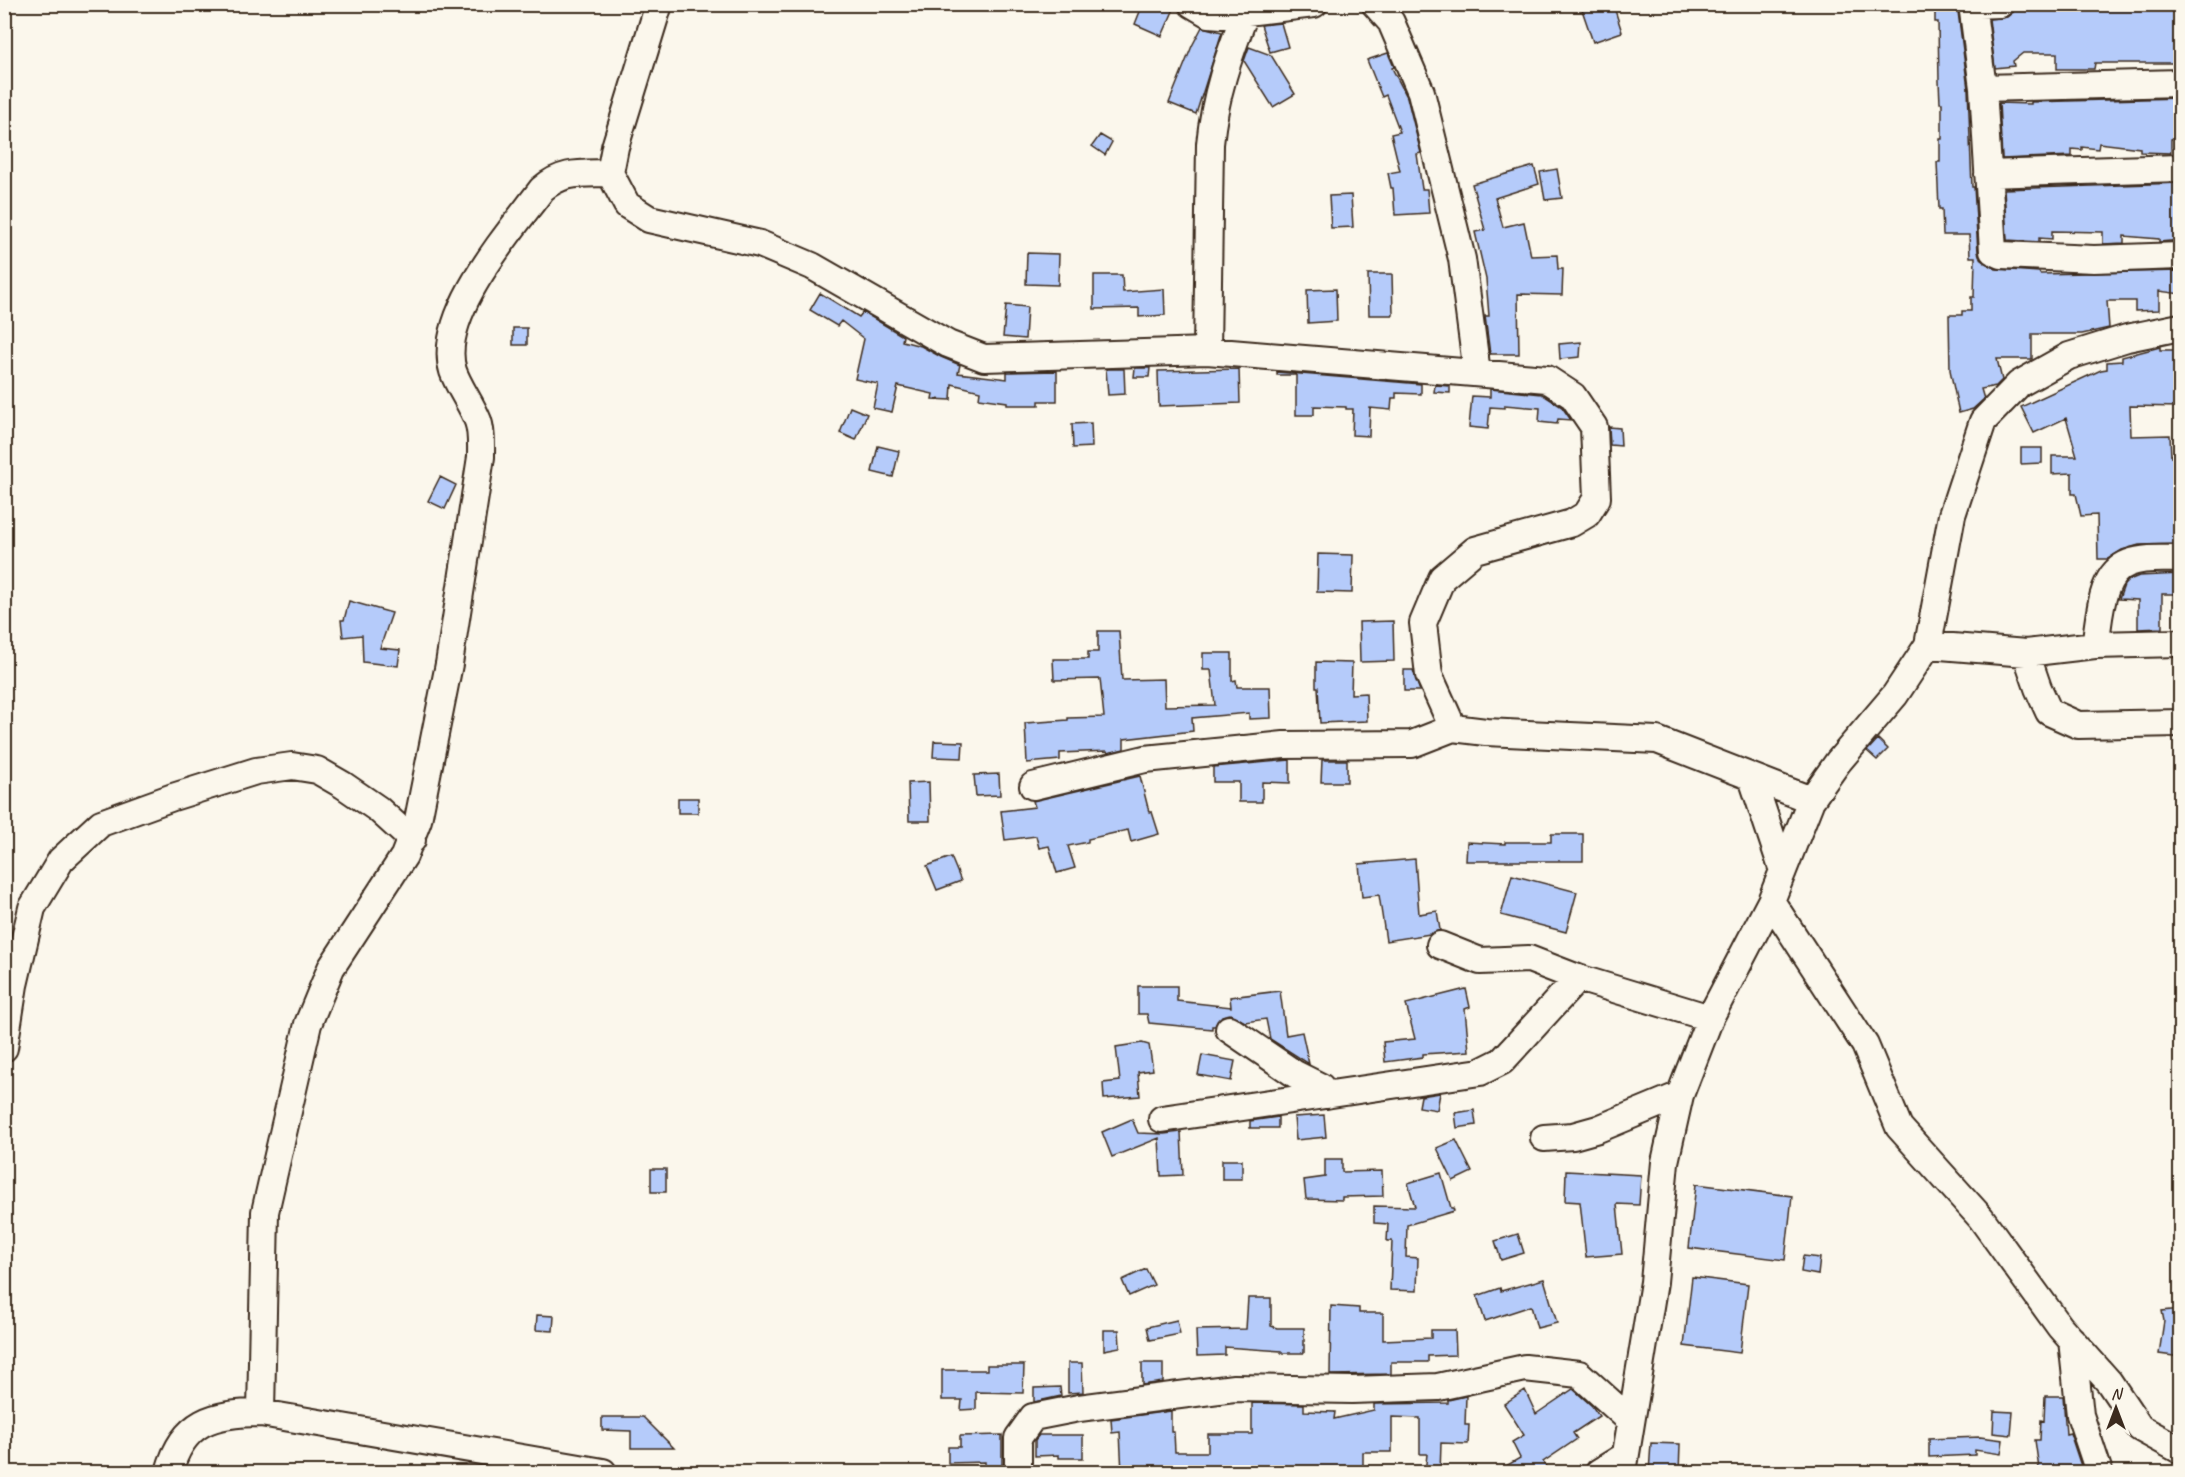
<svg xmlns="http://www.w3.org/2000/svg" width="2185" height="1477" viewBox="0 0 2185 1477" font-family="Caveat,sans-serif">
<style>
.building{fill:#b5cbfa;stroke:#3b2a1e;stroke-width:1.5}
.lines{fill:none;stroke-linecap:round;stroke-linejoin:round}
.minor-casing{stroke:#3b2a1e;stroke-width:30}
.minor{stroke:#fbf7ec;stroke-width:26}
</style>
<rect width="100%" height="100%" fill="#fbf7ec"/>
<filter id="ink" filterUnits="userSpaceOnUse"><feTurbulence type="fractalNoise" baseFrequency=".0167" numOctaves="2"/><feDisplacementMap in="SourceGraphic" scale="12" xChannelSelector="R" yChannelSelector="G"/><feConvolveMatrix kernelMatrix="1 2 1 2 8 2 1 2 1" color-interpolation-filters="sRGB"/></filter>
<g filter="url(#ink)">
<path class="building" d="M1143,4H1162L1174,9L1162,36L1135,24Z
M1580,4H1613L1622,32L1593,42Z
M1935,4H1957L1968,89L1972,187H1974L1978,252L1981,260L1996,269L2039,272L2040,274L2181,271V294L2159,291V310L2135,311V301H2107L2109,328L2082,334H2032V359H1997L2002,380L1996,386L1981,389L1984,399L1973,409L1959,413L1950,370L1949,315H1962V311H1971V297H1974L1975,257H1970L1969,235H1943L1942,209H1939L1937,162H1940V139H1942V103H1940L1939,81L1938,22H1935Z
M2015,4H2181V63H2095L2094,69H2057V53H2023L2013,61L2014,66L1995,68L1989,19L2007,17L2013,12Z
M1281,23L1288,47L1270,52L1261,25Z
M1202,27L1222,32L1196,114L1169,103L1192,46Z
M1249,47L1271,55L1295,94L1273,107L1244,61Z
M1388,53L1394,67L1392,68L1407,97L1421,153L1417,154L1422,189H1427L1429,213L1395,215L1393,188H1391L1388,173L1400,171L1391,134L1400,132L1386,95L1382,97L1367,60Z
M2181,98V138L2171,139V153L2140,152V148L2099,143L2098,149L2082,147V150L2072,149V156L2002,159L1999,103L2031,104V102Z
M1100,135L1112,142L1105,155L1092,146Z
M1534,166L1539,184L1495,198L1503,227L1524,222L1531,256L1557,255L1558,269H1563L1562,295L1518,294L1519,354H1490L1485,316H1489L1486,279L1475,232L1485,230L1472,184Z
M1557,169L1562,198L1545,200L1540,172Z
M2181,183V240L2159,242V239L2124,236V243L2103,244V232L2052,231V239L2039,238V242L2007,240L2004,189Z
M1351,195L1353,227L1331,228L1329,196Z
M1027,253L1059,254L1058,285L1026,284Z
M1368,274H1392L1393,315H1369Z
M1094,275H1122L1123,292L1164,289L1165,315L1139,317V308L1094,309Z
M1336,289L1337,321L1308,323L1307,290Z
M820,293L859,317L863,312L903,336L902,341L921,346L941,357L960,365L958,373L1007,379V372L1057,371V401H1039V405H1007V402L979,398L980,391L952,384L951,400L932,399L933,394L898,386L892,412L873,408L878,384L855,379L864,339L841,321L837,326L810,310Z
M1006,305L1027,307L1025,339L1003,337Z
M513,328H527V345H513Z
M1581,342L1580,357L1560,359L1559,344Z
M2160,347V350H2181V407L2130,406L2131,436L2170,435L2171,457L2174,456V485H2177V516H2181V544L2139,545L2122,550L2108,559H2098L2097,515L2081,516L2076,494H2072V473L2052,474V456H2077L2066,418L2034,433L2021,407L2101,370L2107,369V362L2122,361V357Z
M1135,368H1150L1149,377H1134Z
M1106,369H1124L1125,394L1108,395Z
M1239,369L1240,403L1159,406L1158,371Z
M1277,372L1421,384V394L1396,393V398H1392L1391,410L1370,408L1369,436L1352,435L1353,409H1346V407L1314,406V415H1296V375H1277Z
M1435,385L1450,386V393L1434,392Z
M1490,389L1542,394L1562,407L1571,420L1558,419L1557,424L1539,422L1540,408L1505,405V408L1490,407L1488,429L1469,427L1472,396L1490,397Z
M850,407L867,414L856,440L840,433Z
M1091,423L1092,447L1073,448L1072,424Z
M1609,427L1620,428L1621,446L1610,445Z
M878,446L899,451L893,477L872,472Z
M2021,448H2042V463L2021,464Z
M440,477L456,485L445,509L428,501Z
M1318,554L1353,555L1352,593L1317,592Z
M2181,574V594H2162V628L2138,629V600L2119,599L2124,585L2129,580L2139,576Z
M349,601L392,613L380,648L400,650L398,666L363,662L362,635L343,637L341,620H344Z
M1393,621L1394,661L1360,662L1359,622Z
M1098,631H1119L1122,680L1164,679L1165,706L1215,705L1211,670H1203V653H1232V681L1236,680L1237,687H1270L1271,718L1249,719V713L1192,718L1193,731L1124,739V749L1108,753L1107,751L1060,753V760L1027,763L1025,723L1068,720V718L1104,717L1100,679L1054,680L1053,659H1088V652H1098Z
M1316,662L1352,663L1351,694L1366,693L1367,721L1320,723L1318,687H1316Z
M1404,670H1413L1420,691H1404Z
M1878,739L1888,749L1877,760L1867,751Z
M934,741L963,742L962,758L933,757Z
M1290,760V783L1262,782V802H1239V782H1213V767Z
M1322,760H1347V782H1321Z
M999,774L1000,795L976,796L974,775Z
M1140,776L1149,812H1152L1159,834L1131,842L1128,830L1088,839V842L1068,846L1075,868L1057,873L1049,846L1039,848L1036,836L1005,840L1001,811L1035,807L1033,801Z
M929,782L930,821H909L908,783Z
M678,798H698V813H678Z
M1551,834H1583V861H1466L1467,842L1505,844V842H1551Z
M951,857L961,881L937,890L927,866Z
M1415,859L1419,914L1437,911L1440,930L1430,934L1386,941L1379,895L1362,897L1359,864Z
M1512,875L1577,892L1566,932L1501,915Z
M1138,986H1177V1001L1231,1007L1230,997L1280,991L1286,1035L1302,1032L1309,1064L1270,1039L1266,1019L1245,1022L1230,1014L1222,1016L1215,1026H1212V1029L1149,1023L1147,1014H1138Z
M1466,989L1470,1007L1465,1009L1469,1051L1423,1054V1057L1385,1062L1383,1042L1415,1039L1406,1004Z
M1142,1043L1149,1045L1153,1070L1138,1072L1140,1096L1104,1099L1103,1083L1120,1081L1116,1047Z
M1202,1055L1235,1061L1231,1081L1198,1075Z
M1440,1093L1437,1110L1419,1107L1421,1096Z
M1474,1110L1476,1125L1457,1128L1455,1113Z
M1324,1115L1326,1137L1296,1140L1294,1117Z
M1278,1117V1128H1250V1121Z
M1132,1119L1138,1133L1164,1134L1181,1132L1183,1175L1161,1176L1159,1138L1112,1157L1102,1132Z
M1456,1140L1472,1172L1453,1181L1437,1148Z
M1325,1159H1342V1172L1382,1171L1383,1196L1342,1197V1200L1306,1199L1304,1180L1325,1177Z
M1222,1160H1242V1179H1222Z
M651,1169H666V1192H651Z
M1566,1171L1641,1175L1639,1205L1617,1204L1622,1254L1586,1257L1580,1202L1565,1201Z
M1441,1173L1451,1208H1453L1454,1211L1407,1225L1406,1257L1418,1258L1417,1291L1390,1290L1392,1241H1387L1388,1224L1374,1223V1206L1415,1207L1408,1183Z
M1696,1184L1792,1196L1785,1260L1689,1248Z
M1518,1234L1524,1253L1501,1260L1495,1241Z
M1803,1256L1820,1258L1818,1275L1801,1272Z
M1146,1269L1154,1285L1129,1296L1122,1280Z
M1692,1277L1748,1284L1740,1353L1684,1346Z
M1544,1279L1557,1323L1537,1328L1531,1306L1485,1321L1477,1296L1500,1288L1501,1291Z
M1248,1298H1271V1326L1277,1328H1304V1353H1281V1351L1225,1347V1355L1197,1356L1196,1330L1246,1329Z
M1331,1306L1359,1308V1313H1383V1340L1431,1338V1330H1455L1456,1355L1428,1356V1362H1391V1374L1330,1375Z
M2181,1309V1357L2159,1354L2164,1321L2162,1311Z
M537,1315L554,1316L553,1331L536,1330Z
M1177,1320L1180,1334L1150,1340L1147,1327Z
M1104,1330H1119L1120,1347L1104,1350Z
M1068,1363H1082L1083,1392L1068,1393Z
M1142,1363H1163V1382L1142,1385Z
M987,1365H1024L1023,1393L976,1392V1409L961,1410L962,1400H942V1370H987Z
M1060,1387L1061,1396L1034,1402V1388Z
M1573,1389L1592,1406L1599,1416L1573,1433L1577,1439L1543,1462L1550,1473H1494L1520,1458L1512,1442L1524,1435L1504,1404L1525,1390L1536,1414Z
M1466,1396L1465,1425H1469L1468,1444L1441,1443L1440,1473H1425L1427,1454H1420V1418L1392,1417V1452H1363V1473H1302V1470L1246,1473L1245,1467H1184V1471L1122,1473L1120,1432L1112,1433L1111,1419L1171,1411V1432H1174L1175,1452H1208V1434H1252V1403L1304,1404V1411L1335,1412L1334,1419L1374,1410V1404L1448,1403V1400Z
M2045,1396H2063L2066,1434L2070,1433L2081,1466L2039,1469L2035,1440H2040L2041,1420L2044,1421Z
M1994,1411L2013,1412L2011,1435L1993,1433Z
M602,1417H643L674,1448H631V1431L602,1430Z
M1002,1435V1473H985V1462L948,1463V1447H960V1436Z
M1039,1435H1083V1458H1059V1455L1035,1456V1440Z
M1980,1437L2003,1440L2001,1454L1975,1450V1455L1929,1457V1439Z
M1651,1443L1680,1444L1679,1473H1649Z"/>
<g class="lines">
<defs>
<path id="minor" d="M659,4L615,147L610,173L627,205L649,219L760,244L812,266L948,344L984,358L1207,351L1547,379L1573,396L1594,427L1597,498L1587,514L1572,523L1475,550L1442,578L1423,623L1429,675L1453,728L1486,732L1657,740L1811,800
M1192,4L1209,14L1222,15L1314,4
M1375,4L1391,22L1421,92L1462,259L1477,373
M1972,4L1983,88L1993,251L2002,255L2094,259L2180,256
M1972,5L2000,4
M1983,88L2180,83
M1988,174L2180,168
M1207,351L1210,144C1215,94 1228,58 1246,11
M1928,645L2026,653L2095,645L2180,643
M2095,645C2100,619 2099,574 2129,563C2145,557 2164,559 2180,559
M2026,653L2038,688L2049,712L2078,725L2180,723
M1752,778L1783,871
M1033,786L1145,759L1284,745L1412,744L1453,728
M1771,901L1865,1045L1899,1127L1981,1218L2060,1327L2109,1382L2140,1428L2180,1450
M1440,945L1480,961L1529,959L1578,978
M1229,1029L1295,1074L1321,1087L1327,1095
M4,1048L14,985L32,908L61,860L101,823L173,797L256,771L292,766L317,770L343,785L378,809L412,840
M1162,1119L1480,1072L1502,1061L1578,978L1710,1018
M1544,1138L1573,1136L1598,1129L1680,1095
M2072,1340L2080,1415L2099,1472
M261,1413L265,1212L308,1024L331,968L404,856L418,820L449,664L481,457C481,445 482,432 478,421C471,403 459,388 453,371C436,315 511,231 542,189C564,170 583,174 610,173
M169,1472C183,1421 213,1413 261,1413L603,1472
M1018,1472V1438L1033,1417L1079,1408L1234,1388L1352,1390L1438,1387L1525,1368L1579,1374L1631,1421
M1599,1472L1625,1456
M1623,1472L1654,1282L1665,1162L1680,1095L1710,1018L1771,901L1811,800L1838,762L1895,695L1928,645L1952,515L1983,421L2019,384L2069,356L2127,338L2180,327"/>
</defs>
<use href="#minor" class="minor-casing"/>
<use href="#minor" class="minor"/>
</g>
</g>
<rect width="2185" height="1477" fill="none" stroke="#fbf7ec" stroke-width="24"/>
<rect x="12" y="12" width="2161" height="1453" fill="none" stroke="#3b2a1e" stroke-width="2" filter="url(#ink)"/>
<g transform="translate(2116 1408)" stroke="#fbf7ec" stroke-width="4.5" paint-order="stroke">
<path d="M0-4.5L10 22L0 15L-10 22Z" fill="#3b2a1e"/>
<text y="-9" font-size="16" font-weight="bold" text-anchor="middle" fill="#3b2a1e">N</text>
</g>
</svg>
